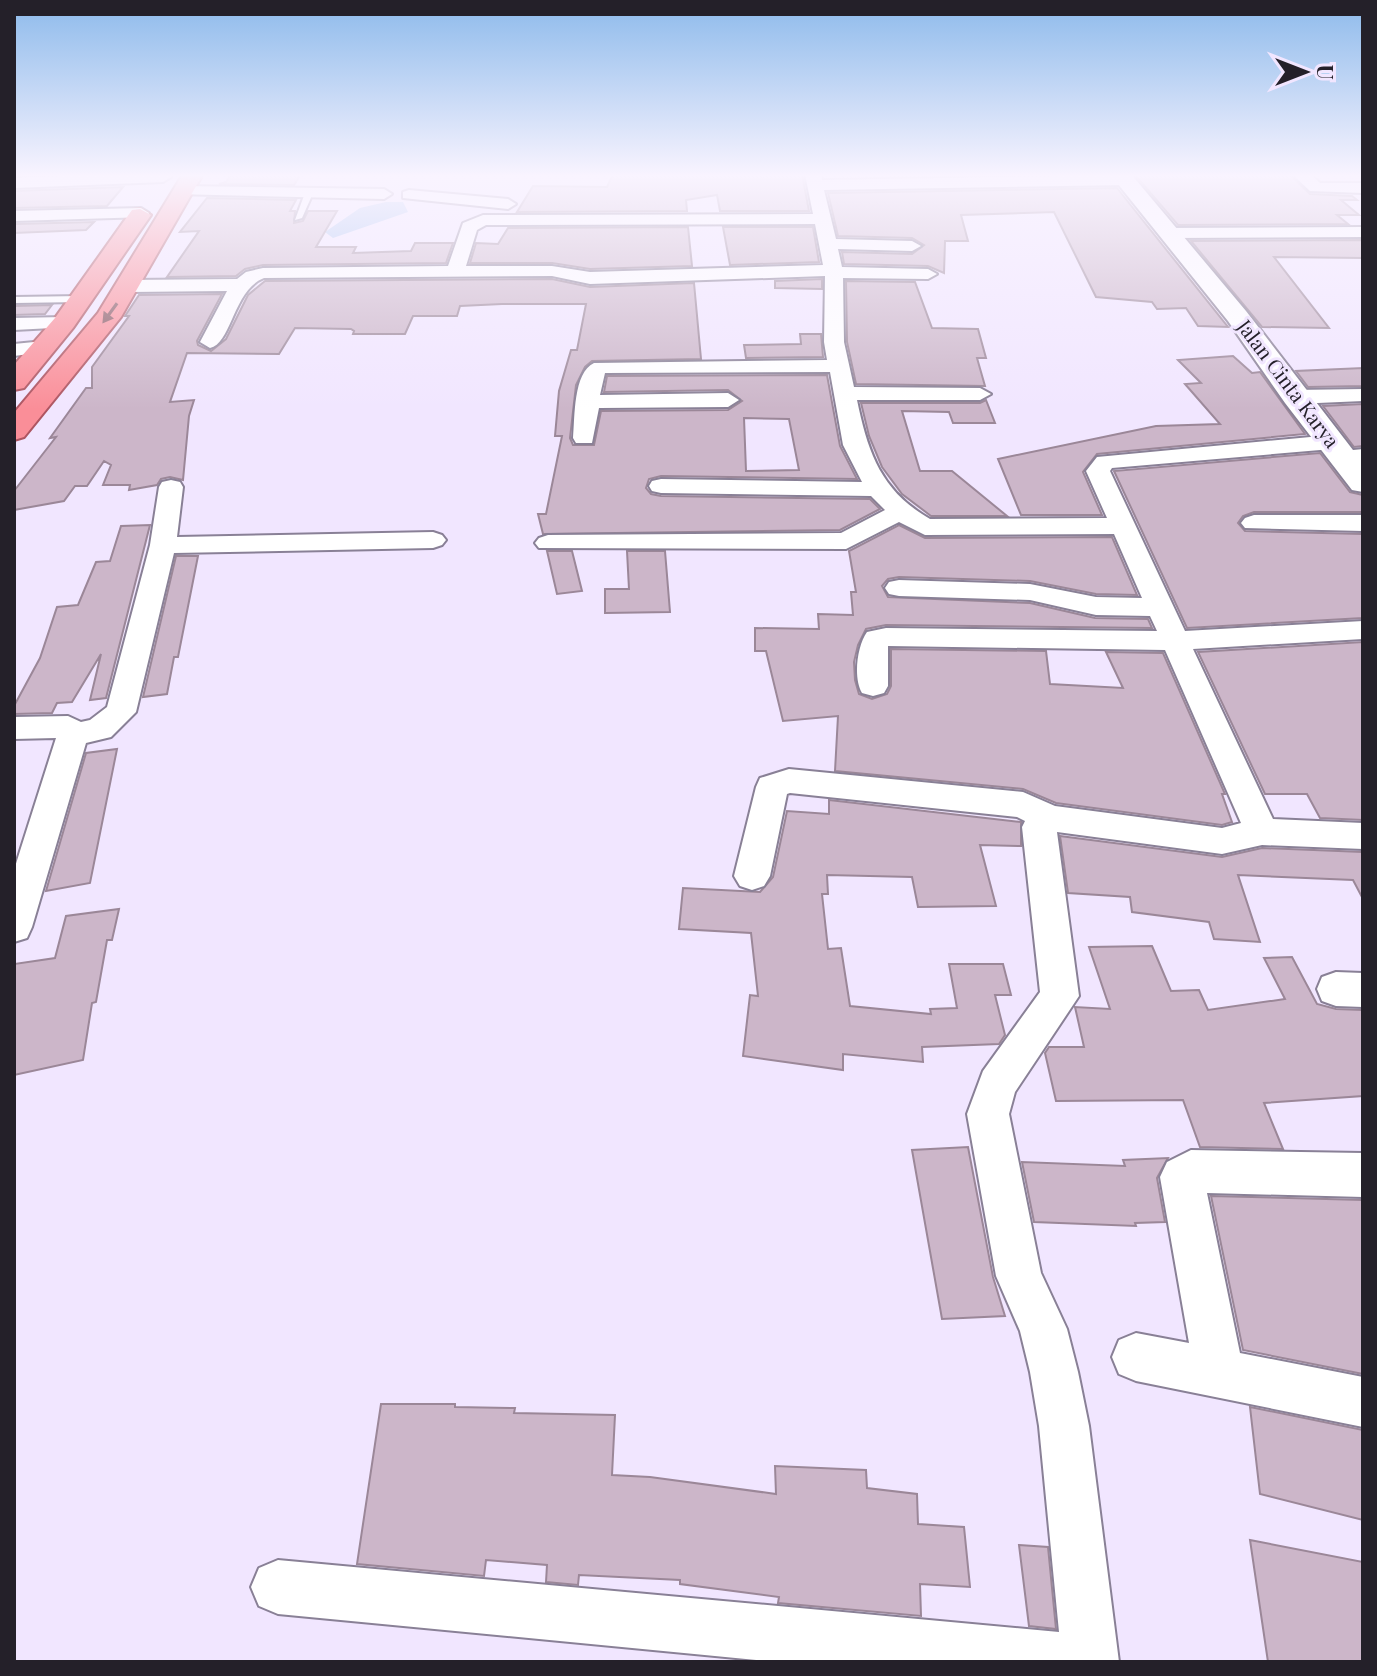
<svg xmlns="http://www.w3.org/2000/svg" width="1377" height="1676" viewBox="0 0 1377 1676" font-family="'Playfair Display',serif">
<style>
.water{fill:#a5c2ef}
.building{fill:#ccb6c9;stroke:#9b8798;stroke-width:2;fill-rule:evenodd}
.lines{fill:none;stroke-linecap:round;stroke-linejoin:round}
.service-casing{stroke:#898096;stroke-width:4}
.minor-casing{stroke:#898096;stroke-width:4}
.tertiary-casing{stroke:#898096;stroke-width:4}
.trunk-casing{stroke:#ae5561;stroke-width:4}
.service{fill:#fff;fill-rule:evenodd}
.minor{fill:#fff;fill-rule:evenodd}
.tertiary{fill:#fff;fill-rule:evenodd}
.trunk{fill:#fa8e98;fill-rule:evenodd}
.oneway{fill:#84525b}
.labels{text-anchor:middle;stroke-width:6;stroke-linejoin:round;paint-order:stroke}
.far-street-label{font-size:20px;fill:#242029;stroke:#f1e6ff}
</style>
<rect width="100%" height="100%" fill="#f1e6ff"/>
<path class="water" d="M386,202H403L408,212L333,238L325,232L360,208Z"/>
<path class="building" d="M301,174L294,185L219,184L226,182L231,175Z
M613,174H802L809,211H720L717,195L686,200L687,211L517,212L533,186L607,187Z
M1289,174L1310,194L1352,196L1357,200H1341L1359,215H1337L1348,224L1178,225L1135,175Z
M123,187L107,206L14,208V191Z
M1117,188L1228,327L1198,326L1186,308L1157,309L1152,302L1096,297L1054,212L961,215L968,241H945L944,273L928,266L844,264L842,252L912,254L924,245L912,238L838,236L828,193Z
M207,198L296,200L290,211H295L294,223L303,221L308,211H337L316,247H356L353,253L411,251L415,243H453L446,263L263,265L245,269L236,276L167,277L199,231L180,232Z
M94,222L86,230L14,233V224Z
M688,227L692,266L590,269L552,263H470L476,243L498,244L508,228Z
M723,227H813L819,262L730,265Z
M1363,240V258L1274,257L1329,328L1262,327L1191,241Z
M552,279L590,287L694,283L701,359L592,361L585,367L576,385L570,438L573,445H594L601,411L728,410L742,401L728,390L604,392L607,376L827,375L840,446L857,479L661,476L649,479L646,488L651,494L661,496L870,499L880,509L840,530L543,534L538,514H546L562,436H555L559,391L571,350H577L586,304H502L460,306L457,316H413L405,334H353L354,331L351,329L295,328L279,354L187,353L170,402L194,400L189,416L183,480L170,477L161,479L157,485L129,490L130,485H103L111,465L104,461L87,486H75L64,501L14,510V491L56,437L50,438L86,388H92V367L129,316H125L139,295L222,294L197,341L198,345L211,351L226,339L248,295L265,281ZM744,418L789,419L799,470L746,471Z
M822,279V289L775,288V281Z
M846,281L915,282L932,328L978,329L986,358H977L985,386L856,384L847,342Z
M52,305L45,314L14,315V306Z
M800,334H821L823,357L746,358L744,345L801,344Z
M1233,356L1252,373L1260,372L1305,434L1097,454L1083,472L1102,515H1021L998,459L1156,426L1220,424L1185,384L1201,383L1178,360Z
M1363,368V386L1308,387L1296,371Z
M986,400L995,423H953L949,412L902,411L920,471H952L1007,516H931L902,494L882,467L869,436L861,403H980Z
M1363,404V446L1354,447L1323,406Z
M1320,453L1350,492L1363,495V512H1254L1243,516L1238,523L1245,531L1363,534V618L1187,628L1114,471Z
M150,525L106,698L90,700L101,654L72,702L57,703L52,713L14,714V706L40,658L57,607L78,605L96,562L110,561L121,526Z
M899,525L925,538L1112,537L1137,595L1096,594L1030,581L899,577L888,579L882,586L888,597L1030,603L1095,618L1148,619L1152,628L886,625L866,629L858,645L854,662L855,680L859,694L872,699L887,694L891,686V649L1046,651L1050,684L1123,688L1106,652L1163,653L1225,794H1222L1232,822L1222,825L1056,803L1023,789L835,771L838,716L783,721L766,651H755V628L819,629L818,614L853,615L851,592H856L849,551Z
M547,551H572L582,591L557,594Z
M627,551H665L670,612L605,613V589H629Z
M176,556H198L178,657H174L167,694L143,697Z
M1363,642V820L1320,818L1307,794H1265L1198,652Z
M117,749L90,883L46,891L86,753Z
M829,800L1021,822V846L980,845L996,906L918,907L912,877L827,875L828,894H822L828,949L841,948L850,1006L931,1014L930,1009L957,1008L949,964H1003L1011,995H995L1005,1035L999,1044L922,1047L923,1062L843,1054V1070L743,1056L750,995L758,996L751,933L679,929L683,888L760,892L773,877L787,811L829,814Z
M1060,836L1222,857L1262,848L1363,852V899L1353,880L1238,875L1260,942L1214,939L1209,922L1132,912L1130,897L1068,893Z
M119,909L112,940H107L96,1002L92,1003L83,1060L14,1075V964L55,958L66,916Z
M1152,946L1171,991L1199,990L1208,1010L1285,999L1264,958L1292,957L1317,1004L1336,1009L1363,1010V1096L1264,1103L1283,1149L1200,1147L1183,1100L1056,1101L1045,1053L1049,1047H1084L1075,1007L1110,1009L1089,947Z
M968,1147L993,1277L1005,1316L942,1319L912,1150Z
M1168,1158L1157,1178L1165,1222L1135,1223L1136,1226L1034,1222L1022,1162L1125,1166L1123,1160Z
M1211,1196L1363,1200V1374L1243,1350Z
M381,1404H455V1407L515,1408L514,1413L615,1415L612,1475L650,1477L776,1494L775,1466L866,1470L867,1488L917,1494L918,1524L964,1527L970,1587L920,1584L921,1616L778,1603L779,1597L680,1584V1580L579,1575L578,1585L546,1582L547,1565L486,1560L484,1576L357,1564Z
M1250,1407L1363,1430V1520L1260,1494Z
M1250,1540L1363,1562V1662H1268Z
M1019,1545L1048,1547L1056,1629L1029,1626Z"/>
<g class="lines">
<defs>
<path id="service" d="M309,190L313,193L302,218L295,220L305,193Z
M14,297L81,296L86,299L81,302L14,303Z"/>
<path id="minor" d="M114,174H169L171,177L163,182L14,188V178Z
M805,174H821L822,180L1123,175L1131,180L1123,185L824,190L836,239L912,241L921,246L912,251L838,249L842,267L928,269L937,274L928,279L843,278L844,342L854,387L980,388L991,394L980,400H857C868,453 881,491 930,519L1107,518L1086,471L1097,457L1332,435L1340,437L1343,442L1340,447L1332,449L1112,468L1110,471L1185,631L1363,621V639L1193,649L1273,819L1363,823V849L1262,845L1222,854L1057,832L1079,996L1015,1092L1009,1114L1041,1273L1067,1329L1078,1372L1089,1426L1119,1662H778L278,1614L259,1606L251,1587L259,1568L278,1560L1059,1632L1039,1426L1030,1372L1020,1331L996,1276L967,1114L983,1071L1040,992L1022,827L1025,821L1017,817L790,793L787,794L770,876L764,886L752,890L740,886L734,876L756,787L760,778L789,769L1023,792L1055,806L1222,828L1241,823L1165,650L888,646V686L884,693L873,696L862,693C853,678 857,646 867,632L886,628L1157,631L1150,616L1096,615L1030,600L899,596L889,594L885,588L889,582L899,580L1030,584L1096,597L1142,598L1114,534L925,535L899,522L846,549L539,548L535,543L539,538L548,535L841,533L885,510L871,496L661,493L652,491L649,486L652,481L661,479L862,482L843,445L830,372L605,373L600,395L728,393L739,400L728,407L599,408L592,443H576L573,438C575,417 573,373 594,363L827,360L824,342L825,276L590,284L552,276L264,278C233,290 232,343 210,348L200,342L227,291L129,292L120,286L129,280L237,279L246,272L263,268L448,266L463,223L483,215L813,214ZM815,224L823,265L590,272L552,266H466L477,230L486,225Z
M1292,174H1310L1320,183H1363V193L1310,191Z
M182,186L384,189L392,194L384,199L176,194V188Z
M409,190L508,199L516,204L508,209L403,198V192Z
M141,208L149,213L147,217L14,221V211Z
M1363,227V237L1169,238L1160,233L1169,228Z
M64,317L71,319L74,323L71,327L14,330V318Z
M44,341L54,347L51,351L14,356V344Z
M1363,389V401L1295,404L1284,397L1295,390Z
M1363,449V463L1334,462L1330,457L1334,452Z
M171,480L180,482L183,487L177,537L433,532L442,535L446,540L442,545L433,548L174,553L136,712L111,737L86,743L32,927L27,938L14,942V870L56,738L14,739V717L68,716L81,722L90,720L107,707L150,545L159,487L162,482Z
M1254,515H1363V531L1245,528L1241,523L1245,518Z
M1336,972L1363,973V1007L1336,1006L1322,1001L1317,989L1322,977Z
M1191,1150L1363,1153V1197L1207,1193L1240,1353L1363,1377V1427L1136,1381L1119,1374L1112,1357L1119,1340L1136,1333L1189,1343L1160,1177L1167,1162Z"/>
<path id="tertiary" d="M1110,174H1131L1246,311L1363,463V492L1352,490L1285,403L1228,321Z"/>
<path id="trunk" d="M183,174H203L121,317L24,437L14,440V413L98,313Z
M140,209L151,215L73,328L24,388L14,390V365L55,318L132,210Z"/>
</defs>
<use href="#service" class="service-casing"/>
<use href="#minor" class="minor-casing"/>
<use href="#tertiary" class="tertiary-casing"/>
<use href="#trunk" class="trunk-casing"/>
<use href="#service" class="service"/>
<use href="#minor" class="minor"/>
<use href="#tertiary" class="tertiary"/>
<use href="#trunk" class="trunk"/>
</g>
<defs><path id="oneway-solid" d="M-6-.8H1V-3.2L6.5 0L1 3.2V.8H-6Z" transform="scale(2)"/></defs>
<use class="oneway" href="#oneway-solid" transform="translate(110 313) rotate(126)"/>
<linearGradient id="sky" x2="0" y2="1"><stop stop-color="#8dbaeb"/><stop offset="0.43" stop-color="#f9f4ff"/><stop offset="1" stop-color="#f9f4ff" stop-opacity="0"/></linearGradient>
<rect width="1377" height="409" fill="url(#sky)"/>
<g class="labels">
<g class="far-street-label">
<text transform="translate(1288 384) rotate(53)" y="7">Jalan Cinta Karya</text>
</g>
</g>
<rect width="1377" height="1676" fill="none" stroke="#242029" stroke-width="32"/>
<g transform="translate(1305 72) rotate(90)" stroke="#f1e6ff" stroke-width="6" paint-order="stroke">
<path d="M0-6L14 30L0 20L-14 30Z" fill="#242029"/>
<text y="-12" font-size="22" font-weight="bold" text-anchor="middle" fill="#242029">U</text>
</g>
</svg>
